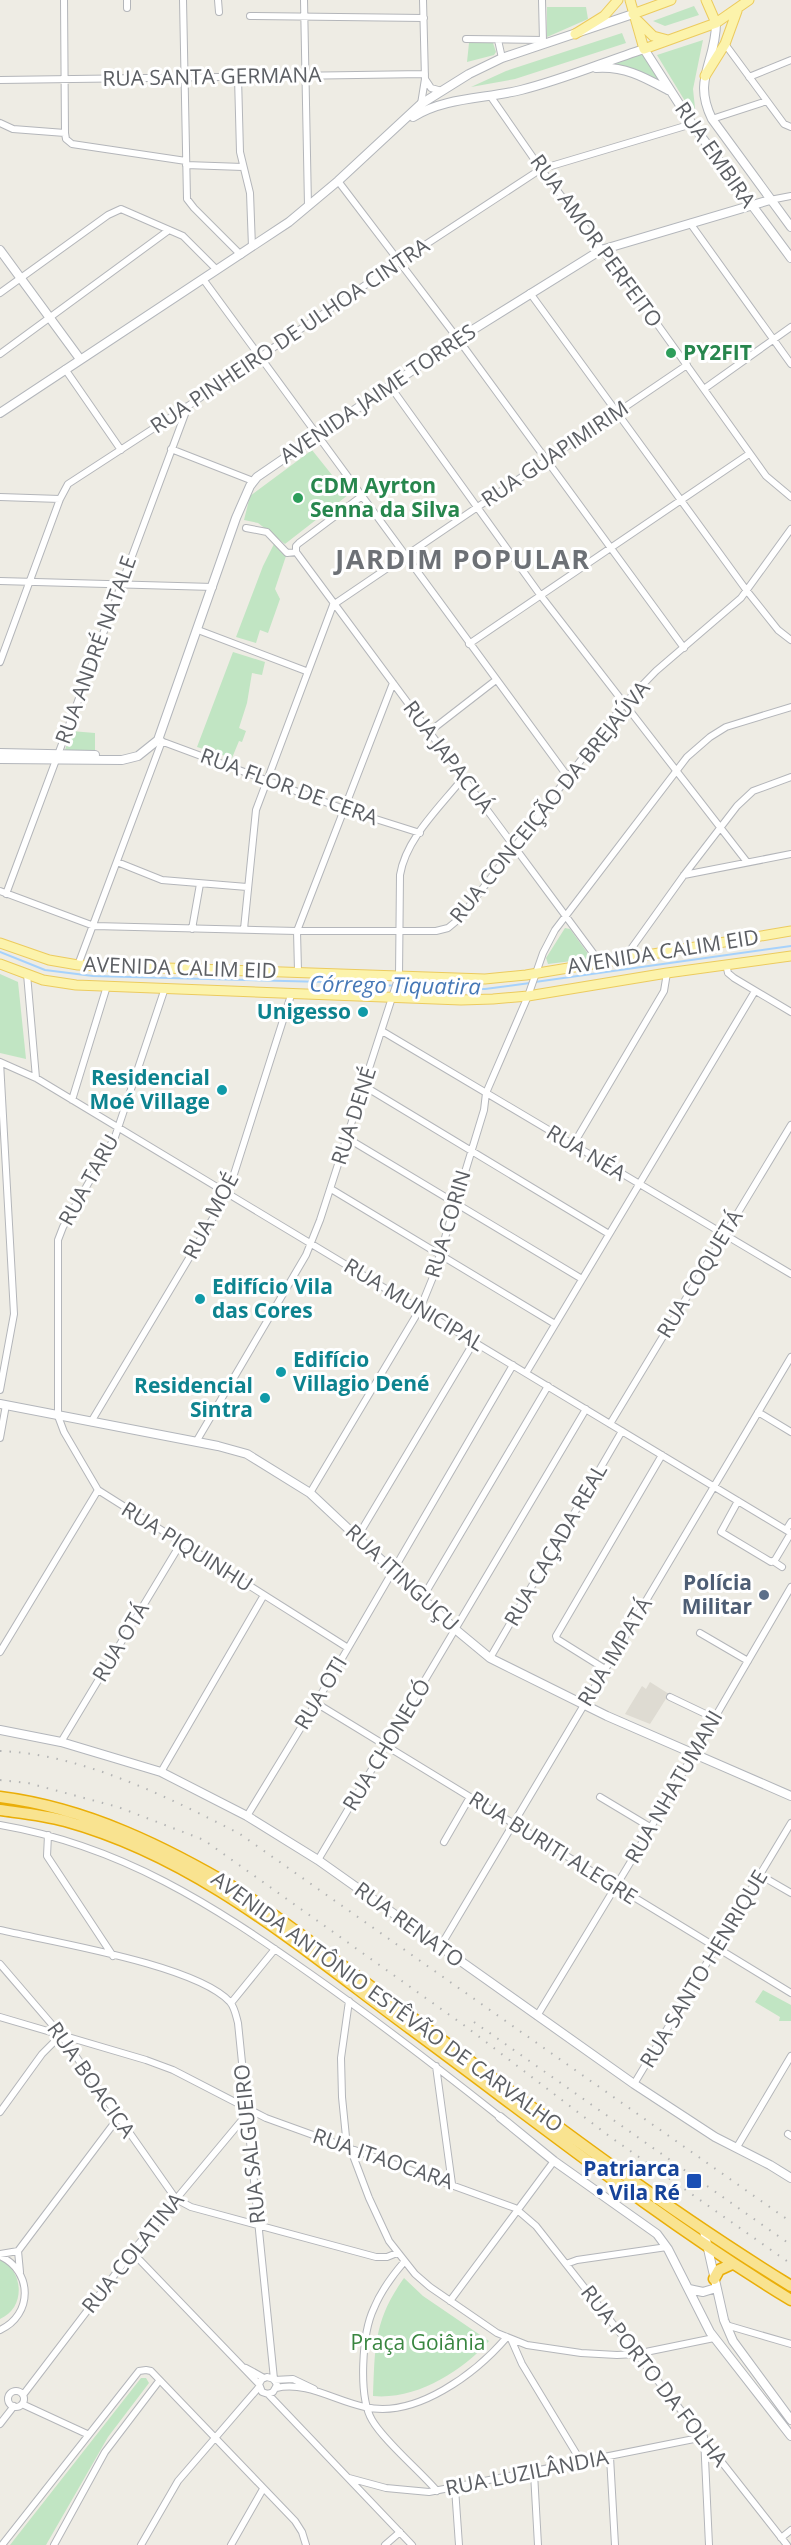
<svg xmlns="http://www.w3.org/2000/svg" width="791" height="2545" viewBox="0 0 791 2545" font-family="'Open Sans',sans-serif">
<style>
.education{fill:#dedbd2}
.green{fill:#c1e5c3}
.lines{fill:none;stroke-linecap:round;stroke-linejoin:round}
.stream{stroke:#a6d2fc;stroke-width:2}
.street-casing{stroke:#b4b6ba;stroke-width:8}
.secondary-casing{stroke:#b3b6bb;stroke-width:10}
.primary-casing{stroke:#eccb5e;stroke-width:11}
.highway-casing{stroke:#eaae08;stroke-width:13}
.street{stroke:#fff;stroke-width:6}
.secondary{stroke:#fff;stroke-width:8}
.primary{stroke:#fcf3ab;stroke-width:9}
.highway{stroke:#f9e390;stroke-width:10}
.rail{stroke:#b4b5b5;stroke-width:2;stroke-dasharray:1.5 8;stroke-linecap:butt}
.leisure-dot{fill:#2e9e5b;stroke:#fff;stroke-width:2}
.culture-dot{fill:#0f9aa8;stroke:#fff;stroke-width:2}
.service-dot{fill:#5c6f8a;stroke:#fff;stroke-width:2}
.transit-dot{fill:#1a4fb4;stroke:#fff;stroke-width:2}
.labels{text-anchor:middle;stroke-width:6;stroke-linejoin:round;paint-order:stroke}
.street-label{font-size:21px;fill:#5c5f64;stroke:#fff}
.leisure-label{font-size:21px;font-weight:bold;fill:#27864d;stroke:#fff;text-anchor:start}
.culture-label{font-size:21px;font-weight:bold;fill:#0d838f;stroke:#fff;text-anchor:end}
.service-label{font-size:21px;font-weight:bold;fill:#4e5e75;stroke:#fff;text-anchor:end}
.transit-label{font-size:21px;font-weight:bold;fill:#164399;stroke:#fff;text-anchor:end}
.park-label{font-size:21px;fill:#398640;stroke:#fff}
.water-label{font-size:22px;font-style:italic;fill:#4678b6;stroke:#fff}
.district-label{font-size:27px;font-weight:bold;letter-spacing:1.5px;fill:#6d7176;stroke:#fff}
</style>
<rect width="100%" height="100%" fill="#eeece4"/>
<path class="education" d="M650,1682L669,1694L650,1724L625,1714L642,1686L646,1689Z"/>
<path class="green" d="M694,6L699,15L665,26L653,21Z
M547,7H586L588,19L547,37Z
M622,33L626,43L515,79L471,87L506,71Z
M703,40L693,89L695,108L691,111L657,55Z
M469,43H493L496,52L494,55L467,62Z
M644,53L669,92L614,68L589,72Z
M312,450L348,495L285,544L258,523L244,520L250,496Z
M274,544L286,556L275,589L280,599L268,633L260,630L256,643L236,637L263,566Z
M233,652L265,662L262,675L252,673L247,703L239,728L246,731L242,742L239,741L232,758L197,747Z
M71,731L95,733V750H65Z
M565,928L570,929L589,955L588,959L548,964L546,958Z
M0,974L18,982L26,1059L0,1053Z
M763,1990L791,2005V2021H779L780,2017L755,2002Z
M0,2259C24,2271 26,2308 0,2319Z
M404,2278L423,2296L489,2341C461,2372 416,2400 373,2396C375,2346 374,2320 404,2278Z
M141,2378H146L149,2383L108,2437L46,2545H10Z"/>
<g class="lines">
<path class="stream" d="M0,952L45,970L93,976L326,982L455,989H485L530,983
M535,982L791,946"/>
<defs>
<path id="street" d="M64,0L65,133
M183,0L187,199L194,208L241,255
M218,0L219,12
M304,0L308,206
M542,0L543,41
M127,8V0
M250,16L424,18
M466,39L543,40
M498,40L502,58
M725,44L784,124L791,127
M238,77L240,152L250,193L252,247
M749,77L791,60
M425,79L431,88L442,91
M0,80L425,74
M491,97L541,169L645,307L766,476L791,497
M421,104L425,79L423,0
M712,119L767,101
M0,123L13,129L65,133L66,139L72,144L186,161
M186,165L243,167
M338,181L458,339L684,648
M770,200L791,196
M690,223L791,364
M203,279L568,777
M0,293L108,215L121,209L183,236L217,270
M530,293L747,591L778,630L791,640
M0,354L169,230
M65,369L121,450
M390,386L541,596L747,862
M704,389L791,327
M171,449L253,481
M362,496L299,543L296,546V552L599,961
M0,497L60,499
M246,528L267,532L287,553L296,552
M0,581L213,587
M333,605L687,365
M198,630L306,671
M469,644L749,454
M0,662L60,499L68,484L188,406L399,262L541,169L692,124
M429,732L496,680
M158,740L344,809L420,833
M117,862L162,880L247,887
M684,875L791,854
M0,891L94,926L297,931H436L448,928L460,918L624,704L656,671L741,598L791,529
M6,894L188,406
M192,929L200,884
M244,929L256,810L333,605
M626,956L684,875L737,806L753,791L791,777
M726,964L728,973L734,978L791,1012
M78,965L162,741
M298,971L297,931L393,683
M27,974L36,1078
M165,988L115,1137L63,1227L58,1240V1416L64,1432L98,1490L348,1648
M382,1031L791,1274
M0,1062L36,1078L791,1533
M364,1086L609,1234
M72,1100L107,986
M347,1138L582,1279
M573,1145L664,991L667,973
M331,1189L555,1324
M526,1373L755,991
M0,1390L14,1314L0,1062
M758,1412L791,1432
M91,1422L228,1193L292,992
M610,1424L791,1125
M0,1438L6,1405
M196,1442L306,1255L320,1220L399,976L400,875C406,838 441,806 463,778
M310,1493L420,1309L433,1277L484,1110L486,1093L528,996L543,953L555,930L687,757L710,737L726,727L791,707
M738,1501L721,1532L771,1562L775,1560L791,1533
M786,1530L791,1522
M358,1536L474,1342
M773,1561L782,1567
M423,1597L548,1386
M700,1633L748,1661
M0,1652L98,1490
M490,1658L622,1431
M605,1669L557,1639L556,1636L662,1455
M670,1697L714,1718
M316,1703L791,1993
M61,1742L181,1543
M161,1772L264,1595
M600,1797L650,1827
M247,1816L316,1703L513,1365
M0,1825C122,1846 213,1905 312,1975C376,2020 438,2068 500,2117
M48,1835L47,1856L113,1956
M444,1842L470,1797
M318,1860L586,1409
M760,1875L791,1893
M0,1930C52,1942 196,1965 230,2002C235,2008 236,2016 238,2023L274,2379
M440,1947L791,1357
M0,1964L61,2035L176,2199L191,2207L376,2257H387L397,2253
M349,2001L341,2058L342,2097L346,2137L369,2198L389,2241L415,2274L430,2287L497,2333L527,2345L581,2353L617,2355L636,2354L714,2338
M231,2003L275,1949
M537,2016L633,1858L791,1587
M0,2017L146,2060L173,2070L266,2118L515,2208L536,2226L787,2545
M436,2066L452,2184
M634,2084L791,1823
M0,2112L42,2054L61,2035
M788,2134L791,2136
M737,2147L791,2056
M132,2252L259,2384L262,2392L268,2394L273,2392L277,2385L274,2379L267,2377L262,2379L259,2384
M0,2254L18,2251
M0,2256C33,2271 33,2315 0,2330
M404,2262C392,2276 381,2291 374,2308C362,2333 358,2396 372,2420C384,2441 420,2471 437,2491
M566,2264L577,2260L667,2247
M20,2272L18,2251L118,2118
M450,2301L554,2161
M726,2325L791,2344
M511,2339L522,2364L582,2463
M246,2368L264,2378
M274,2380L293,2379L314,2389
M276,2388C307,2381 335,2401 365,2407C416,2419 476,2373 507,2337
M8 2399a8 8 0 1 1 16 0a8 8 0 1 1-16 0Z
M268,2394L412,2545
M23,2395L132,2252L247,2114
M22,2404L87,2434
M0,2424L14,2406
M704,2437L709,2545
M610,2457L615,2545
M534,2473L538,2545
M349,2478L386,2488L429,2492L704,2437
M455,2488L459,2545
M781,2538L791,2530
M2,2545L139,2371L146,2370L151,2371L295,2521L302,2532L306,2545
M54,2545L105,2452L159,2381
M141,2545L178,2481L259,2387
M231,2545L263,2489
M385,2545L400,2532"/>
<path id="secondary" d="M716,23C716,63 692,79 712,119L791,227
M596,68C625,66 644,77 668,90
M413,117C445,97 485,99 521,90C562,80 604,62 644,49L692,124L791,258
M0,250L80,359
M0,413L289,222L338,181L421,104L469,74L502,58L633,14
M0,753L95,755
M0,759L122,760L138,756L158,740L236,518L250,486L257,477L458,339L601,250L770,200
M0,1404L218,1446L247,1454L310,1493L455,1629L490,1658L607,1716L791,1796
M0,1730L61,1742L161,1772L247,1816L318,1860L634,2084L715,2137L770,2165L791,2178
M500,2117L554,2161L657,2234L668,2249L710,2332L791,2436
M704,2231L724,2320L733,2341L791,2420
M689,2289L703,2292L716,2288"/>
<path id="primary" d="M630,0L644,49L716,23L749,0
M706,0L716,23
M633,14L671,0
M638,21L653,36L668,40
M575,34L604,16L618,0
M705,76L725,44L737,11
M0,943L49,960L78,965L485,979L526,975L791,931
M0,964L43,980L76,985L461,1000L493,999L528,996L667,973L791,956"/>
<path id="highway" d="M0,1797C87,1808 166,1847 240,1891C424,2021 599,2168 791,2286
M0,1810C22,1813 44,1815 65,1821C199,1858 301,1948 411,2029C536,2121 658,2219 791,2300
M714,2279L719,2270L732,2264"/>
</defs>
<use href="#street" class="street-casing"/>
<use href="#secondary" class="secondary-casing"/>
<use href="#primary" class="primary-casing"/>
<use href="#highway" class="highway-casing"/>
<use href="#street" class="street"/>
<use href="#secondary" class="secondary"/>
<use href="#primary" class="primary"/>
<use href="#highway" class="highway"/>
<path class="rail" d="M0,1751C82,1754 168,1797 240,1834L791,2222
M0,1780L28,1783L118,1807L204,1840L465,2026L609,2136L791,2264
M474,2022L791,2245"/>
</g>
<g class="leisure-dot">
<circle cx="671" cy="353" r="6"/>
<circle cx="298" cy="498" r="6"/>
</g>
<g class="culture-dot">
<circle cx="363" cy="1012" r="6"/>
<circle cx="222" cy="1090" r="6"/>
<circle cx="200" cy="1299" r="6"/>
<circle cx="281" cy="1372" r="6"/>
<circle cx="265" cy="1398" r="6"/>
</g>
<circle class="service-dot" cx="764" cy="1595" r="6"/>
<rect class="transit-dot" x="686" y="2173" width="16" height="16" rx="3"/>
<g class="labels">
<g class="street-label">
<text transform="translate(212 77) rotate(-1)" y="7">RUA SANTA GERMANA</text>
<text transform="translate(715 155) rotate(55)" y="7">RUA EMBIRA</text>
<text transform="translate(596 241) rotate(54)" y="7">RUA AMOR PERFEITO</text>
<text transform="translate(290 336) rotate(-34)" y="7">RUA PINHEIRO DE ULHOA CINTRA</text>
<text transform="translate(378 394) rotate(-34)" y="7">AVENIDA JAIME TORRES</text>
<text transform="translate(555 454) rotate(-34)" y="7">RUA GUAPIMIRIM</text>
<text transform="translate(96 650) rotate(-70)" y="7">RUA ANDRÉ NATALE</text>
<text transform="translate(448 757) rotate(53)" y="7">RUA JAPACUÁ</text>
<text transform="translate(289 787) rotate(20)" y="7">RUA FLOR DE CERA</text>
<text transform="translate(550 802) rotate(-51)" y="7">RUA CONCEIÇÃO DA BREJAÚVA</text>
<text transform="translate(663 952) rotate(-9)" y="7">AVENIDA CALIM EID</text>
<text transform="translate(180 968) rotate(2)" y="7">AVENIDA CALIM EID</text>
<text transform="translate(354 1116) rotate(-72)" y="7">RUA DENÉ</text>
<text transform="translate(586 1153) rotate(31)" y="7">RUA NÉA</text>
<text transform="translate(89 1180) rotate(-61)" y="7">RUA TARU</text>
<text transform="translate(211 1216) rotate(-62)" y="7">RUA MOÉ</text>
<text transform="translate(448 1224) rotate(-73)" y="7">RUA CORIN</text>
<text transform="translate(700 1274) rotate(-59)" y="7">RUA COQUETÁ</text>
<text transform="translate(414 1305) rotate(31)" y="7">RUA MUNICIPAL</text>
<text transform="translate(556 1545) rotate(-60)" y="7">RUA CAÇADA REAL</text>
<text transform="translate(187 1547) rotate(32)" y="7">RUA PIQUINHU</text>
<text transform="translate(402 1578) rotate(43)" y="7">RUA ITINGUÇU</text>
<text transform="translate(121 1642) rotate(-59)" y="7">RUA OTÁ</text>
<text transform="translate(615 1652) rotate(-59)" y="7">RUA IMPATÁ</text>
<text transform="translate(321 1693) rotate(-59)" y="7">RUA OTI</text>
<text transform="translate(387 1745) rotate(-59)" y="7">RUA CHONECÓ</text>
<text transform="translate(674 1787) rotate(-60)" y="7">RUA NHATUMANI</text>
<text transform="translate(553 1848) rotate(32)" y="7">RUA BURITI ALEGRE</text>
<text transform="translate(409 1925) rotate(36)" y="7">RUA RENATO</text>
<text transform="translate(704 1969) rotate(-59)" y="7">RUA SANTO HENRIQUE</text>
<text transform="translate(387 2002) rotate(36)" y="7">AVENIDA ANTÔNIO ESTÊVÃO DE CARVALHO</text>
<text transform="translate(91 2080) rotate(55)" y="7">RUA BOACICA</text>
<text transform="translate(250 2144) rotate(-96)" y="7">RUA SALGUEIRO</text>
<text transform="translate(383 2159) rotate(19)" y="7">RUA ITAOCARA</text>
<text transform="translate(133 2253) rotate(-51)" y="7">RUA COLATINA</text>
<text transform="translate(654 2376) rotate(52)" y="7">RUA PORTO DA FOLHA</text>
<text transform="translate(527 2473) rotate(-11)" y="7">RUA LUZILÂNDIA</text>
</g>
<g class="leisure-label">
<text x="683" y="360">PY2FIT</text>
<text x="310" y="493">CDM Ayrton<tspan x="310" dy="24">Senna da Silva</tspan></text>
</g>
<g class="culture-label">
<text x="351" y="1019">Unigesso</text>
<text x="210" y="1085">Residencial<tspan x="210" dy="24">Moé Village</tspan></text>
<text x="212" y="1294" text-anchor="start">Edifício Vila<tspan x="212" dy="24">das Cores</tspan></text>
<text x="293" y="1367" text-anchor="start">Edifício<tspan x="293" dy="24">Villagio Dené</tspan></text>
<text x="253" y="1393">Residencial<tspan x="253" dy="24">Sintra</tspan></text>
</g>
<g class="service-label">
<text x="752" y="1590">Polícia<tspan x="752" dy="24">Militar</tspan></text>
</g>
<g class="transit-label">
<text x="680" y="2176">Patriarca<tspan x="680" dy="24">• Vila Ré</tspan></text>
</g>
<g class="park-label">
<text x="418" y="2350">Praça Goiânia</text>
</g>
<g class="water-label">
<text transform="translate(395 985) rotate(1)" y="8">Córrego Tiquatira</text>
</g>
<g class="district-label">
<text x="463" y="569">JARDIM POPULAR</text>
</g>
</g>
</svg>
